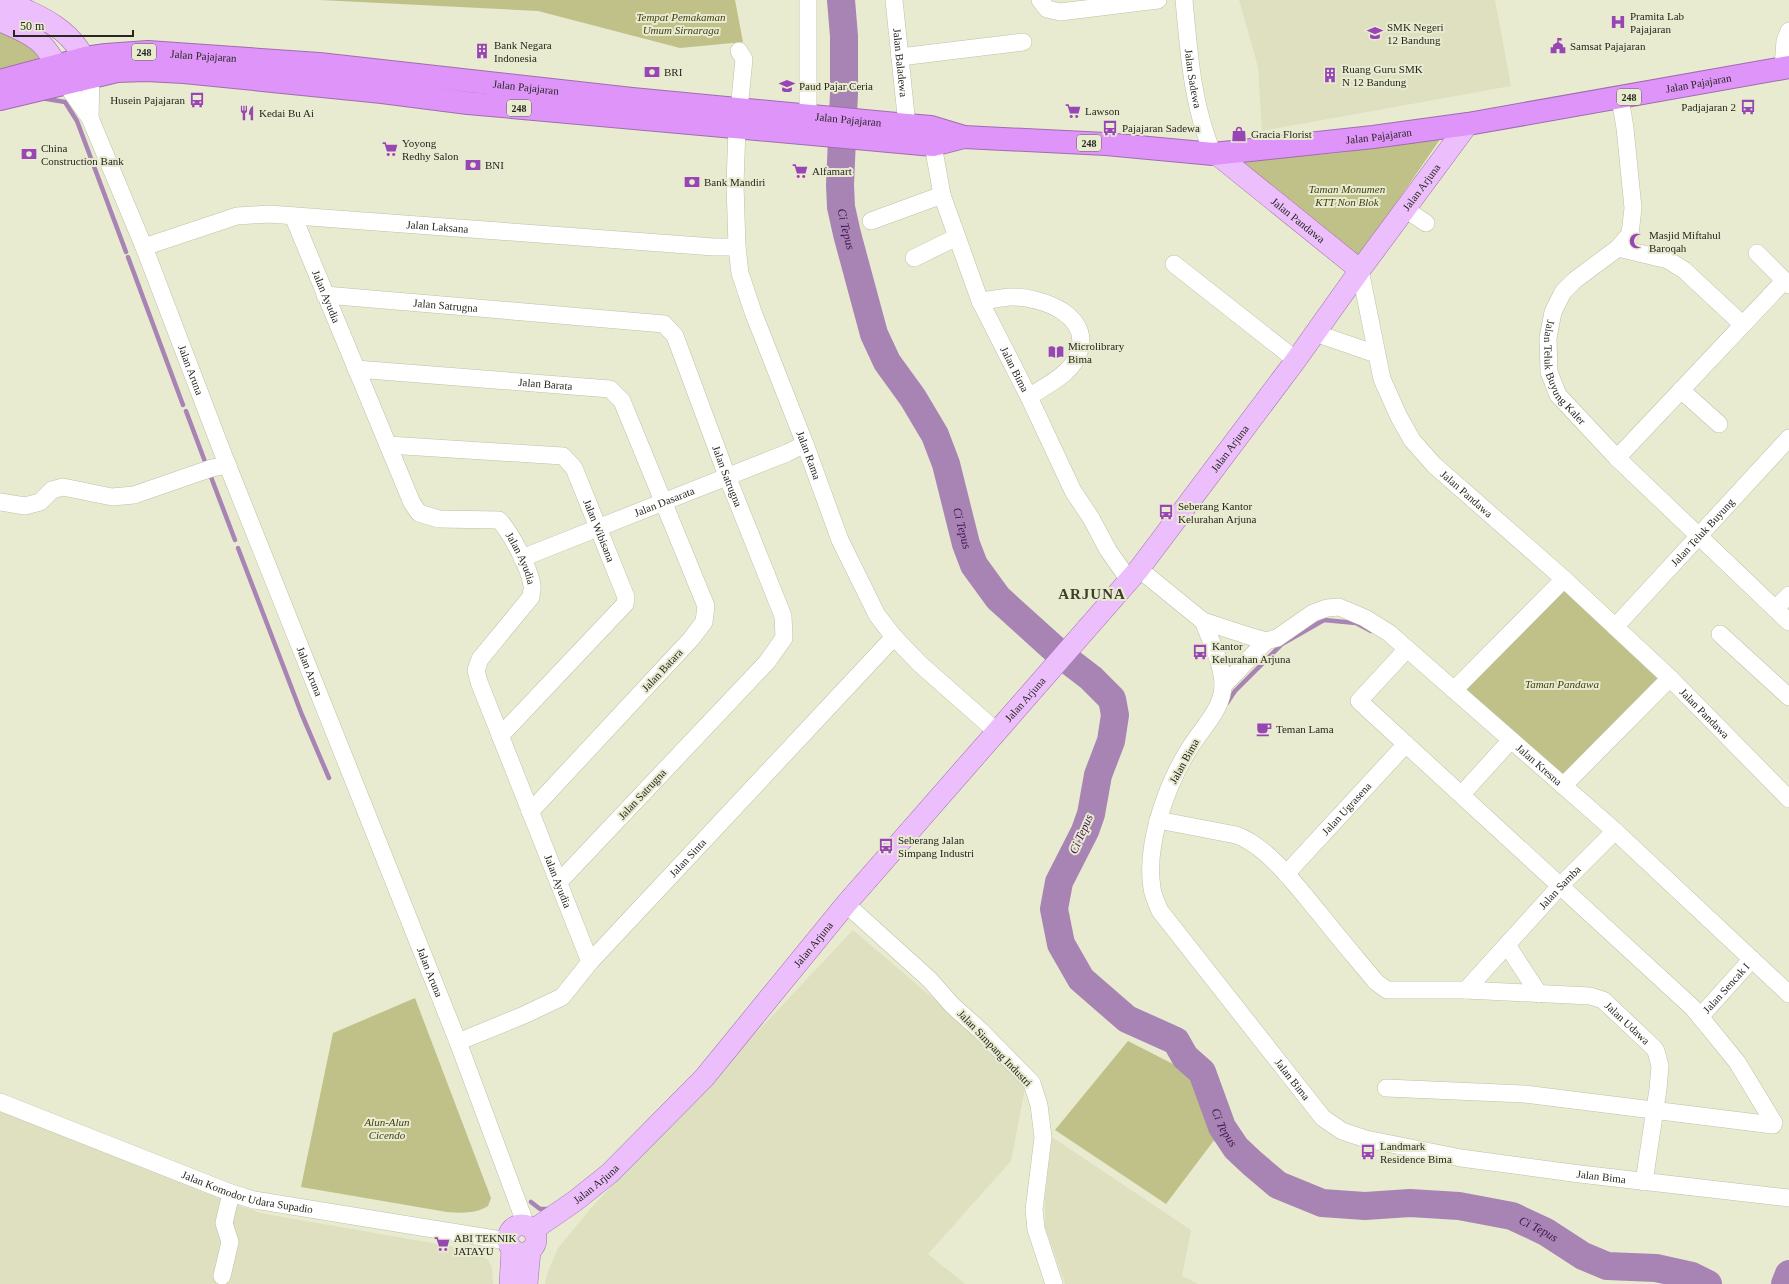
<svg xmlns="http://www.w3.org/2000/svg" width="1789" height="1284" viewBox="0 0 1789 1284" font-family="Georgia,serif">
<style>
.built{fill:#dee0c0}
.green{fill:#bfc188}
.lines{fill:none;stroke-linecap:round;stroke-linejoin:round}
.stream{stroke:#a884b5;stroke-width:4.5}
.river{stroke:#a884b5;stroke-width:28}
.minor-casing{stroke:#bec0a7;stroke-width:18}
.major-casing{stroke:#9e6ead;stroke-width:22}
.highway-casing{stroke:#9e6ead;stroke-width:24}
.minor{stroke:#fff;stroke-width:17}
.major{stroke:#ecbffc;stroke-width:21}
.highway{stroke:#df94fa;stroke-width:22}
.labels{text-anchor:middle;stroke-width:4;stroke-linejoin:round;paint-order:stroke}
.shield{fill:#e9ebd1;stroke:#606254;stroke-width:1}
.shield-label{font-size:10px;font-weight:bold;fill:#26271e}
.poi-label{font-size:11px;fill:#26271e;stroke:#e9ebd1;text-anchor:start}
.park-label{font-size:11px;font-style:italic;fill:#404112;stroke:#e9ebd1}
.street-label{font-size:11px;fill:#26271e;stroke:#e9ebd1}
.water-label{font-size:12px;font-style:italic;fill:#40124e;stroke:#e9ebd1}
.district-label{font-size:15px;font-weight:bold;letter-spacing:1px;fill:#3d3e29;stroke:#e9ebd1}
</style>
<rect width="100%" height="100%" fill="#e9ebd1"/>
<path class="built" d="M1239,0H1495L1511,86L1262,131L1258,67Z
M853,930L1027,1078L1011,1161L928,1254L965,1284H545L547,1274L558,1248L591,1208Z
M0,1111L260,1213L472,1250L488,1260L492,1268L493,1284H0Z
M1052,1137L1191,1230L1182,1276L1198,1284H1065L1045,1227V1198Z"/>
<path class="green" d="M320,0H735L743,42L680,48L538,11Z
M0,28L41,53C36,68 14,70 0,74Z
M1441,138L1357,260L1231,162L1338,153Z
M1562,589L1660,681L1564,778L1463,689Z
M415,998L491,1198L488,1206C475,1214 462,1213 447,1212L301,1187L333,1033Z
M1128,1041L1177,1066L1194,1079L1215,1139L1166,1204L1055,1130Z"/>
<g class="lines">
<path class="stream" d="M41,98L65,102L77,121L126,252
M128,257L183,405
M186,411L207,467
M211,477L235,540
M238,548L302,715L329,778
M1227,703L1235,691L1282,644L1324,620L1356,623L1371,631
M531,1202L540,1209H551"/>
<g class="river">
<path id="s1" d="M841,0L844,36V93L840,185L841,207L847,234L874,334L887,362L913,398L935,435L946,464L966,544L974,565L998,598L1061,655L1091,678L1112,699L1115,715L1111,741L1098,775L1091,814L1085,831L1059,882L1054,909L1061,944L1081,979L1127,1019L1176,1041L1185,1057L1202,1072L1222,1127L1236,1148L1252,1163L1278,1185L1322,1203L1365,1206L1410,1203L1459,1206L1512,1216L1546,1232L1583,1256L1607,1266L1656,1268L1692,1276L1708,1284"/>
<path d="M1785,1284L1789,1274"/>
</g>
<defs>
<g id="minor">
<path d="M808,0V116"/>
<path id="s2" d="M894,0L907,125"/>
<path d="M1040,0L1047,9L1060,12L1158,0"/>
<path id="s3" d="M1184,0C1189,52 1192,105 1213,154"/>
<path d="M739,51L744,59L739,110"/>
<path d="M900,57L1023,42"/>
<path d="M1783,68L1785,41L1789,31"/>
<path id="s4" d="M66,84L90,118L144,247L225,459L458,1042L526,1225"/>
<path id="s5" d="M1620,98L1625,128L1633,208L1630,234L1618,248L1575,280L1563,292L1553,312L1548,338L1549,372L1558,395L1617,458L1789,622"/>
<path d="M90,118L91,77"/>
<path id="s6" d="M737,128L735,184L737,247L740,273L753,312L805,444L840,540L877,615L894,637L920,664L996,731"/>
<path id="s7" d="M933,145L942,195L980,301L1029,397L1073,491L1091,518L1108,550L1129,580"/>
<path d="M1405,209L1426,223"/>
<path id="s8" d="M293,216L412,503L419,513L439,519L499,520C511,533 529,567 532,585C533,588 531,593 531,597L480,659L476,670L479,682L590,962"/>
<path d="M871,221L942,195"/>
<path id="s9" d="M144,247L237,216L269,214L714,247H737"/>
<path d="M1618,248L1668,260L1684,270L1742,324"/>
<path d="M1757,253L1789,285"/>
<path d="M914,258L957,237"/>
<path d="M1174,264L1296,360"/>
<path id="s10" d="M1360,270L1382,379L1399,417L1412,440L1434,465L1564,579L1670,678L1789,799"/>
<path id="s11" d="M325,295L664,324L675,336L727,476L783,616L784,638L767,662L559,882"/>
<path d="M980,301C990,300 1000,298 1010,297C1042,296 1098,317 1076,359C1067,376 1045,386 1029,397"/>
<path d="M1315,333L1376,354"/>
<path id="s12" d="M356,369L610,389L622,401L706,606L704,622L691,639L530,812"/>
<path d="M1681,390L1719,424"/>
<path id="s13" d="M388,445L563,456L574,468L626,597L625,604L500,736"/>
<path d="M1617,458L1784,281"/>
<path d="M0,502L25,506L40,502L52,490L63,487L112,497L134,495L212,468L228,465"/>
<path id="s14" d="M522,558L787,453L805,444"/>
<path id="s15" d="M1139,569L1203,621L1252,637L1266,641L1277,638L1313,613L1327,608L1339,607L1365,618L1389,633L1615,831L1789,994"/>
<path d="M1775,609L1789,595"/>
<path id="s16" d="M1203,621C1210,639 1223,665 1223,685C1223,708 1203,727 1191,746C1167,783 1145,844 1152,888C1153,896 1157,904 1160,911L1323,1118L1342,1131L1366,1139L1461,1158L1580,1174L1789,1198"/>
<path id="s17" d="M1615,627L1789,438"/>
<path d="M1720,634L1789,697"/>
<path d="M1223,686L1266,641"/>
<path d="M1454,690L1564,579"/>
<path d="M1563,786L1670,678"/>
<path d="M1462,794L1511,740"/>
<path id="s18" d="M1158,820L1236,835C1268,846 1299,889 1320,914C1338,937 1357,959 1376,982L1387,990H1466L1590,996L1603,1000L1654,1048L1656,1051L1660,1066L1658,1089L1644,1182"/>
<path id="s19" d="M1286,874L1406,744"/>
<path d="M846,904L930,980L952,1005L981,1031L1032,1083L1039,1105L1043,1137L1034,1210L1036,1229L1054,1284"/>
<path d="M1507,945L1539,994"/>
<path id="s20" d="M1466,990L1561,885L1615,831"/>
<path id="s21" d="M1700,1017L1752,959"/>
<path id="s22" d="M458,1042L524,1015L562,997L590,962L894,637"/>
<path d="M1386,1088L1524,1094L1773,1125L1774,1123L1737,1062L1693,1008L1359,701L1407,649"/>
<path id="s23" d="M0,1102L231,1193L254,1200L507,1241"/>
<path d="M222,1276L230,1242L224,1223L231,1193"/>
</g>
<g id="major">
<path d="M2,0C40,15 79,31 90,74"/>
<path d="M0,21C39,37 46,42 64,81"/>
<path id="s24" d="M1213,154L1220,157L1360,270"/>
<circle cx="522" cy="1239" r="14"/>
<path id="s25" d="M533,1230L575,1201L610,1173L704,1078L846,904L1139,569L1296,360L1360,270L1468,124"/>
<path d="M510,1284L512,1249"/>
<path d="M527,1284L530,1251"/>
</g>
<g id="highway">
<path id="s26" d="M0,81L85,58L106,55L148,52L319,64L632,99L907,125L931,127L964,137L1106,144L1213,154L1373,137L1468,124L1789,67"/>
<path d="M0,99L117,71L146,70L184,72L382,92L468,103L933,145L964,137"/>
</g>
</defs>
<use href="#minor" class="minor-casing"/>
<use href="#major" class="major-casing"/>
<use href="#highway" class="highway-casing"/>
<use href="#minor" class="minor"/>
<use href="#major" class="major"/>
<use href="#highway" class="highway"/>
</g>
<defs>
<symbol id="hospital-bare" viewBox="-9 -9 18 18"><path d="M-5-5h3v3.5h4V-5h3V5h-3V1.5h-4V5h-3Z" fill="#9946b5" stroke="#e9ebd1" stroke-width="2.5" paint-order="stroke"/></symbol>
<symbol id="school-bare" viewBox="-9 -9 18 18"><path d="M0-5L7-2L0 1L-7-2ZM-4 1L0 2.5L4 1V4Q0 6-4 4Z" fill="#9946b5" stroke="#e9ebd1" stroke-width="2.5" paint-order="stroke"/></symbol>
<symbol id="civic-bare" viewBox="-9 -9 18 18"><path d="M-.6-6.5H3V-4.5H.6V-3L4-1V1h2V6H-6V1h2V-1L-.6-3ZM-1.2 2.5V6h2.4V2.5Z" fill="#9946b5" stroke="#e9ebd1" stroke-width="2.5" paint-order="stroke"/></symbol>
<symbol id="building-bare" viewBox="-9 -9 18 18"><path d="M-4-6H4V6H1V3H-1V6H-4ZM-2.5-4.3h1.7v1.8h-1.7ZM.8-4.3h1.7v1.8H.8ZM-2.5-1h1.7V.8h-1.7ZM.8-1h1.7V.8H.8Z" fill="#9946b5" stroke="#e9ebd1" stroke-width="2.5" paint-order="stroke"/></symbol>
<symbol id="bank-bare" viewBox="-9 -9 18 18"><path d="M-6-4H6V4H-6ZM0-2.3a2.3 2.3 0 1 0 0 4.6a2.3 2.3 0 1 0 0-4.6Z" fill="#9946b5" stroke="#e9ebd1" stroke-width="2.5" paint-order="stroke"/></symbol>
<symbol id="bus-bare" viewBox="-9 -9 18 18"><path d="M-5-6H5V4H4V6H2V4H-2V6H-4V4H-5ZM-3.5-4V0h7V-4ZM-3.5 1.2v1.5H-2V1.2ZM2 1.2v1.5H3.5V1.2Z" fill="#9946b5" stroke="#e9ebd1" stroke-width="2.5" paint-order="stroke"/></symbol>
<symbol id="supermarket-bare" viewBox="-9 -9 18 18"><path d="M-6-5.5h2.5l.6 2H6L4.5 2H-2.5L-4.4-4H-6ZM-1.5 3.2a1.3 1.3 0 1 0 .1 0ZM3 3.2a1.3 1.3 0 1 0 .1 0Z" fill="#9946b5" stroke="#e9ebd1" stroke-width="2.5" paint-order="stroke"/></symbol>
<symbol id="restaurant-bare" viewBox="-9 -9 18 18"><path d="M-5-6h1v4h1v-4h1v4h1v-4h1v5L-1.5 .5V6h-2V.5L-5-1ZM5-6V6H3V1.5H1.5Q1.5-4 5-6Z" fill="#9946b5" stroke="#e9ebd1" stroke-width="2.5" paint-order="stroke"/></symbol>
<symbol id="shop-bare" viewBox="-9 -9 18 18"><path d="M-5-2.5h2.3a2.7 3.5 0 0 1 5.4 0H5L5.5 6h-11ZM-1.5-2.5h3a1.5 2.3 0 0 0-3 0Z" fill="#9946b5" stroke="#e9ebd1" stroke-width="2.5" paint-order="stroke"/></symbol>
<symbol id="mosque-bare" viewBox="-9 -9 18 18"><path d="M3.5-4.9A6 6 0 1 0 3.5 4.9A5 5 0 1 1 3.5-4.9Z" fill="#9946b5" stroke="#e9ebd1" stroke-width="2.5" paint-order="stroke"/></symbol>
<symbol id="library-bare" viewBox="-9 -9 18 18"><path d="M-6-4Q-3-5.5-.7-3.5V5Q-3 3-6 4ZM6-4Q3-5.5 .7-3.5V5Q3 3 6 4Z" fill="#9946b5" stroke="#e9ebd1" stroke-width="2.5" paint-order="stroke"/></symbol>
<symbol id="cafe-bare" viewBox="-9 -9 18 18"><path d="M-5.5-4.5H6V0H3Q3 3.5 0 3.5H-2.5Q-5.5 3.5-5.5 0ZM3-3.2v2h1.7v-2ZM-6 4.5H4V6H-6Z" fill="#9946b5" stroke="#e9ebd1" stroke-width="2.5" paint-order="stroke"/></symbol>
</defs>
<g fill-rule="evenodd">
<use href="#hospital-bare" x="1607" y="11" width="22" height="22"/>
<use href="#school-bare" x="1364" y="22" width="22" height="22"/>
<use href="#civic-bare" x="1547" y="35" width="22" height="22"/>
<use href="#building-bare" x="471" y="40" width="22" height="22"/>
<use href="#bank-bare" x="641" y="61" width="22" height="22"/>
<use href="#building-bare" x="1319" y="64" width="22" height="22"/>
<use href="#school-bare" x="776" y="75" width="22" height="22"/>
<use href="#bus-bare" x="186" y="89" width="22" height="22"/>
<use href="#bus-bare" x="1737" y="96" width="22" height="22"/>
<use href="#supermarket-bare" x="1062" y="100" width="22" height="22"/>
<use href="#restaurant-bare" x="236" y="102" width="22" height="22"/>
<use href="#bus-bare" x="1099" y="117" width="22" height="22"/>
<use href="#shop-bare" x="1228" y="123" width="22" height="22"/>
<use href="#supermarket-bare" x="379" y="138" width="22" height="22"/>
<use href="#bank-bare" x="18" y="143" width="22" height="22"/>
<use href="#bank-bare" x="462" y="154" width="22" height="22"/>
<use href="#supermarket-bare" x="789" y="160" width="22" height="22"/>
<use href="#bank-bare" x="681" y="171" width="22" height="22"/>
<use href="#mosque-bare" x="1626" y="230" width="22" height="22"/>
<use href="#library-bare" x="1045" y="341" width="22" height="22"/>
<use href="#bus-bare" x="1155" y="501" width="22" height="22"/>
<use href="#bus-bare" x="1189" y="641" width="22" height="22"/>
<use href="#cafe-bare" x="1253" y="718" width="22" height="22"/>
<use href="#bus-bare" x="875" y="835" width="22" height="22"/>
<use href="#bus-bare" x="1357" y="1141" width="22" height="22"/>
<use href="#supermarket-bare" x="431" y="1233" width="22" height="22"/>
</g>
<g class="labels">
<g class="shield">
<rect x="132" y="44" width="24" height="16" rx="3"/>
<rect x="1617" y="89" width="24" height="16" rx="3"/>
<rect x="507" y="100" width="24" height="16" rx="3"/>
<rect x="1077" y="135" width="24" height="16" rx="3"/>
</g>
<g class="shield-label">
<text x="144" y="56">248</text>
<text x="1629" y="101">248</text>
<text x="519" y="112">248</text>
<text x="1089" y="147">248</text>
</g>
<g class="poi-label">
<text x="1630" y="20">Pramita Lab<tspan x="1630" dy="13">Pajajaran</tspan></text>
<text x="1387" y="31">SMK Negeri<tspan x="1387" dy="13">12 Bandung</tspan></text>
<text x="494" y="49">Bank Negara<tspan x="494" dy="13">Indonesia</tspan></text>
<text x="1570" y="50">Samsat Pajajaran</text>
<text x="1342" y="73">Ruang Guru SMK<tspan x="1342" dy="13">N 12 Bandung</tspan></text>
<text x="664" y="76">BRI</text>
<text x="799" y="90">Paud Pajar Ceria</text>
<text x="185" y="104" text-anchor="end">Husein Pajajaran</text>
<text x="1736" y="111" text-anchor="end">Padjajaran 2</text>
<text x="1085" y="115">Lawson</text>
<text x="259" y="117">Kedai Bu Ai</text>
<text x="1122" y="132">Pajajaran Sadewa</text>
<text x="1251" y="138">Gracia Florist</text>
<text x="402" y="147">Yoyong<tspan x="402" dy="13">Redhy Salon</tspan></text>
<text x="41" y="152">China<tspan x="41" dy="13">Construction Bank</tspan></text>
<text x="485" y="169">BNI</text>
<text x="812" y="175">Alfamart</text>
<text x="704" y="186">Bank Mandiri</text>
<text x="1649" y="239">Masjid Miftahul<tspan x="1649" dy="13">Baroqah</tspan></text>
<text x="1068" y="350">Microlibrary<tspan x="1068" dy="13">Bima</tspan></text>
<text x="1178" y="510">Seberang Kantor<tspan x="1178" dy="13">Kelurahan Arjuna</tspan></text>
<text x="1212" y="650">Kantor<tspan x="1212" dy="13">Kelurahan Arjuna</tspan></text>
<text x="1276" y="733">Teman Lama</text>
<text x="898" y="844">Seberang Jalan<tspan x="898" dy="13">Simpang Industri</tspan></text>
<text x="1380" y="1150">Landmark<tspan x="1380" dy="13">Residence Bima</tspan></text>
<text x="454" y="1242">ABI TEKNIK<tspan x="454" dy="13">JATAYU</tspan></text>
</g>
<g class="park-label">
<text x="681" y="21">Tempat Pemakaman<tspan x="681" dy="13">Umum Sirnaraga</tspan></text>
<text x="1347" y="193">Taman Monumen<tspan x="1347" dy="13">KTT Non Blok</tspan></text>
<text x="1562" y="688">Taman Pandawa</text>
<text x="387" y="1126">Alun-Alun<tspan x="387" dy="13">Cicendo</tspan></text>
</g>
<g class="street-label">
<text dy="4" stroke="none"><textPath href="#s26" startOffset="207">Jalan Pajajaran</textPath></text>
<text dy="4" stroke="none"><textPath href="#s2" startOffset="63">Jalan Baladewa</textPath></text>
<text dy="4" stroke="none"><textPath href="#s3" startOffset="79">Jalan Sadewa</textPath></text>
<text dy="4" stroke="none"><textPath href="#s26" startOffset="1713">Jalan Pajajaran</textPath></text>
<text dy="4" stroke="none"><textPath href="#s26" startOffset="531">Jalan Pajajaran</textPath></text>
<text dy="4" stroke="none"><textPath href="#s26" startOffset="855">Jalan Pajajaran</textPath></text>
<text dy="4" stroke="none"><textPath href="#s26" startOffset="1389">Jalan Pajajaran</textPath></text>
<text dy="4" stroke="none"><textPath href="#s25" startOffset="1374">Jalan Arjuna</textPath></text>
<text dy="4" stroke="none"><textPath href="#s24" startOffset="108">Jalan Pandawa</textPath></text>
<text dy="4" stroke="none"><textPath href="#s9" startOffset="299">Jalan Laksana</textPath></text>
<text dy="4" stroke="none"><textPath href="#s8" startOffset="87">Jalan Ayudia</textPath></text>
<text dy="4" stroke="none"><textPath href="#s11" startOffset="121">Jalan Satrugna</textPath></text>
<text dy="4" stroke="none"><textPath href="#s7" startOffset="240">Jalan Bima</textPath></text>
<text dy="4" stroke="none"><textPath href="#s4" startOffset="313">Jalan Aruna</textPath></text>
<text dy="4" stroke="none"><textPath href="#s5" startOffset="314">Jalan Teluk Buyung Kaler</textPath></text>
<text dy="4" stroke="none"><textPath href="#s12" startOffset="190">Jalan Barata</textPath></text>
<text dy="4" stroke="none"><textPath href="#s25" startOffset="1050">Jalan Arjuna</textPath></text>
<text dy="4" stroke="none"><textPath href="#s6" startOffset="340">Jalan Rama</textPath></text>
<text dy="4" stroke="none"><textPath href="#s11" startOffset="506">Jalan Satrugna</textPath></text>
<text dy="4" stroke="none"><textPath href="#s10" startOffset="256">Jalan Pandawa</textPath></text>
<text dy="4" stroke="none"><textPath href="#s14" startOffset="153">Jalan Dasarata</textPath></text>
<text dy="4" stroke="none"><textPath href="#s13" startOffset="259">Jalan Wibisana</textPath></text>
<text dy="4" stroke="none"><textPath href="#s17" startOffset="129">Jalan Teluk Buyung</textPath></text>
<text dy="4" stroke="none"><textPath href="#s8" startOffset="448">Jalan Ayudia</textPath></text>
<text transform="translate(662 670) rotate(-47)" y="4">Jalan Batara</text>
<text dy="4" stroke="none"><textPath href="#s4" startOffset="637">Jalan Aruna</textPath></text>
<text dy="4" stroke="none"><textPath href="#s25" startOffset="726">Jalan Arjuna</textPath></text>
<text dy="4" stroke="none"><textPath href="#s10" startOffset="580">Jalan Pandawa</textPath></text>
<text transform="translate(1184 761) rotate(-61)" y="4">Jalan Bima</text>
<text dy="4" stroke="none"><textPath href="#s15" startOffset="487">Jalan Kresna</textPath></text>
<text transform="translate(642 794) rotate(-47)" y="4">Jalan Satrugna</text>
<text dy="4" stroke="none"><textPath href="#s19" startOffset="89">Jalan Ugrasena</textPath></text>
<text dy="4" stroke="none"><textPath href="#s22" startOffset="301">Jalan Sinta</textPath></text>
<text dy="4" stroke="none"><textPath href="#s8" startOffset="808">Jalan Ayudia</textPath></text>
<text dy="4" stroke="none"><textPath href="#s20" startOffset="139">Jalan Samba</textPath></text>
<text dy="4" stroke="none"><textPath href="#s25" startOffset="402">Jalan Arjuna</textPath></text>
<text dy="4" stroke="none"><textPath href="#s4" startOffset="961">Jalan Aruna</textPath></text>
<text dy="4" stroke="none"><textPath href="#s21" startOffset="39">Jalan Sencak I</textPath></text>
<text dy="4" stroke="none"><textPath href="#s18" startOffset="548">Jalan Udawa</textPath></text>
<text transform="translate(995 1048) rotate(46)" y="4">Jalan Simpang Industri</text>
<text dy="4" stroke="none"><textPath href="#s16" startOffset="526">Jalan Bima</textPath></text>
<text dy="4" stroke="none"><textPath href="#s16" startOffset="862">Jalan Bima</textPath></text>
<text dy="4" stroke="none"><textPath href="#s25" startOffset="78">Jalan Arjuna</textPath></text>
<text dy="4" stroke="none"><textPath href="#s23" startOffset="264">Jalan Komodor Udara Supadio</textPath></text>
</g>
<g class="water-label">
<text dy="4" stroke="none"><textPath href="#s1" startOffset="230">Ci Tepus</textPath></text>
<text dy="4" stroke="none"><textPath href="#s1" startOffset="554">Ci Tepus</textPath></text>
<text transform="translate(1081 834) rotate(-66)" y="4">Ci Tepus</text>
<text dy="4" stroke="none"><textPath href="#s1" startOffset="1299">Ci Tepus</textPath></text>
<text dy="4" stroke="none"><textPath href="#s1" startOffset="1647">Ci Tepus</textPath></text>
</g>
<g class="district-label">
<text x="1092" y="599">ARJUNA</text>
</g>
</g>
<path d="M14 30v6h119v-6" fill="none" stroke="#26271e" stroke-width="2"/>
<text x="20" y="30" font-size="12" fill="#26271e" stroke="#e9ebd1" stroke-width="3" paint-order="stroke">50 m</text>
</svg>
